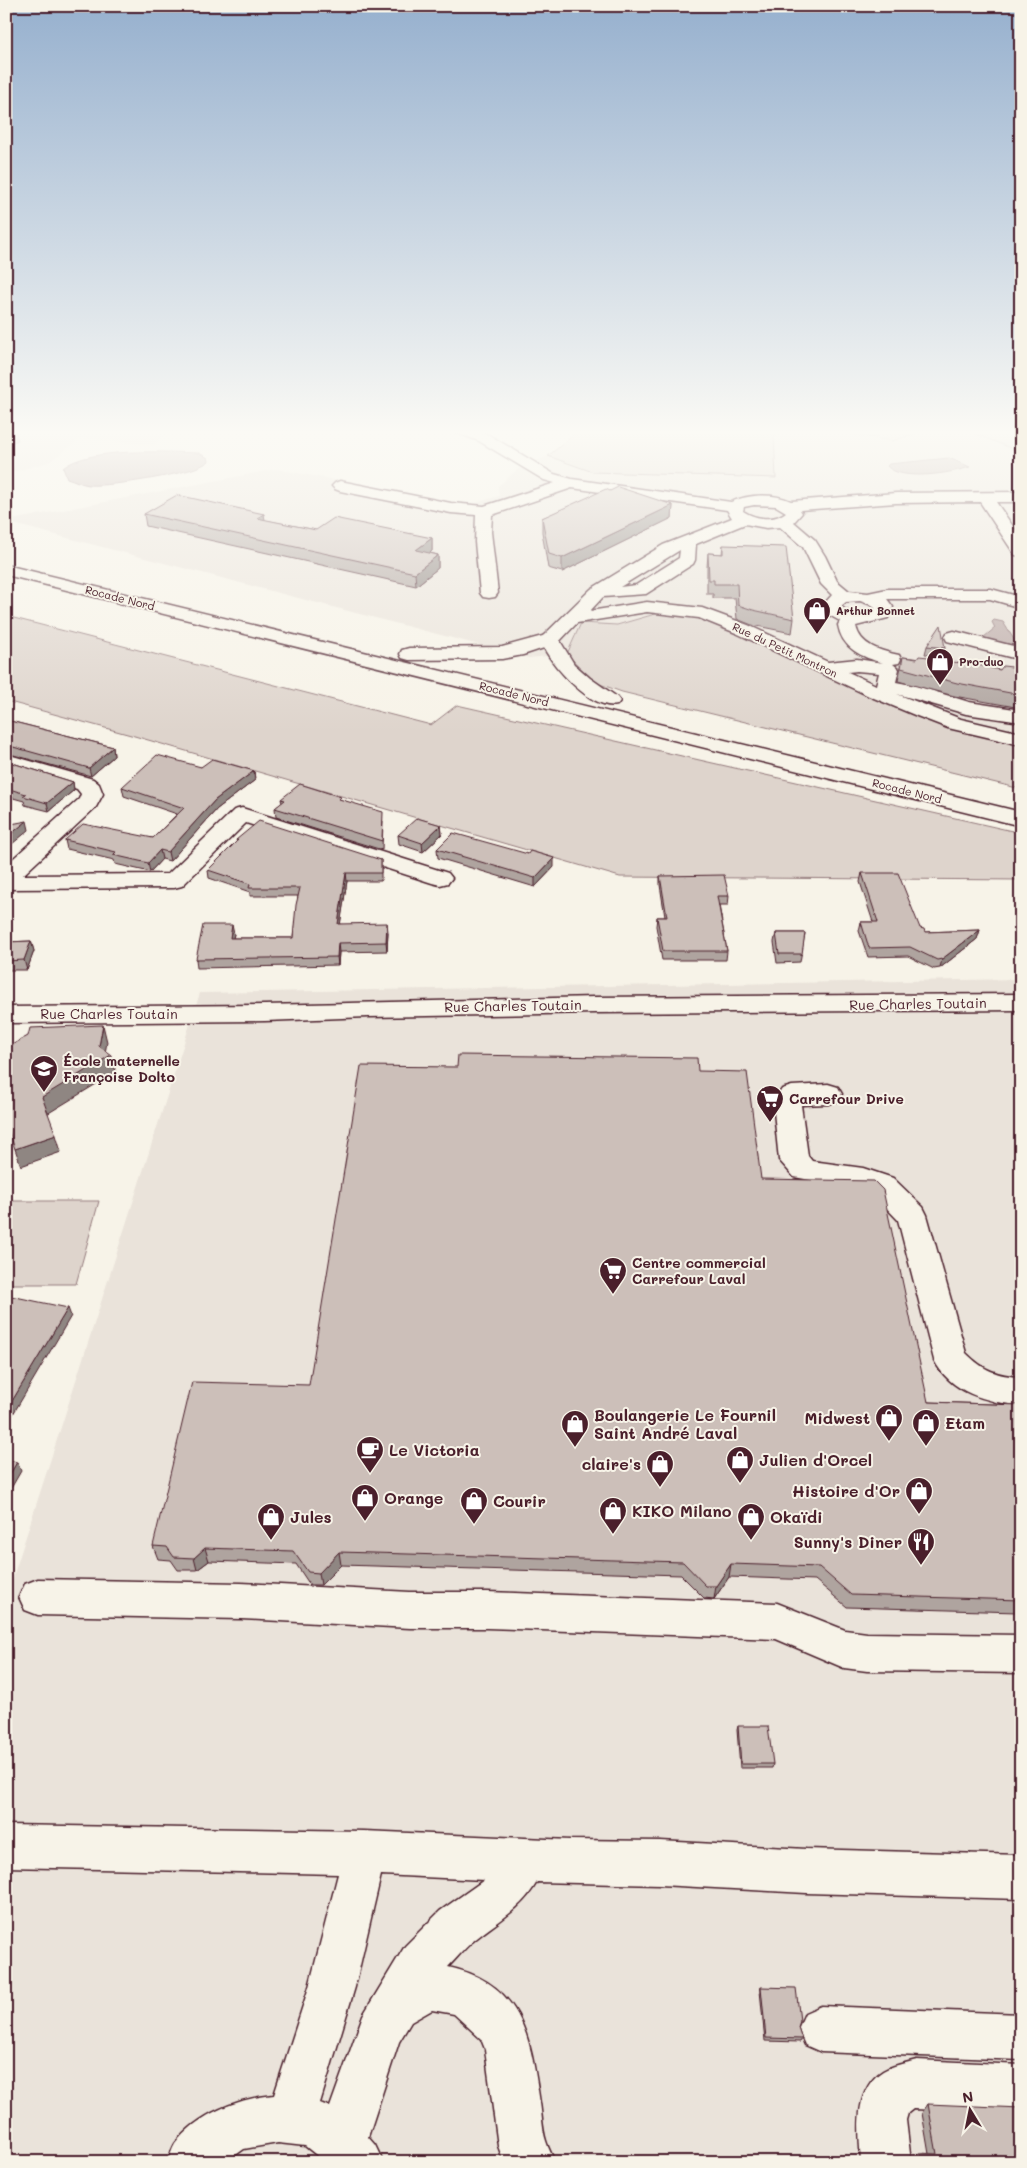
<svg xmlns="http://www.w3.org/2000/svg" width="1027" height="2168" viewBox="0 0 1027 2168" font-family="Mali,sans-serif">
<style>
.built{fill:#eae3da}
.green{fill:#ded4cc;stroke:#947a7c}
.water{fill:#bcaaa7;stroke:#8e7275}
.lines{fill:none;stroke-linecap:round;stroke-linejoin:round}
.minor-casing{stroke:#4a1f2b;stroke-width:3}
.major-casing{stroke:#4a1f2b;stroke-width:3}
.minor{fill:#f7f3e8;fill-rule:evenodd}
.major{fill:#f7f3e8;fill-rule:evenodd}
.wall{fill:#afa49f;stroke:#4a1f2b}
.shaded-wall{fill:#8f8682;stroke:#4a1f2b}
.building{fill:#ccbfb9;stroke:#4a1f2b}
.labels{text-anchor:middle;stroke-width:4;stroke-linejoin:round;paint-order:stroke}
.far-street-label{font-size:11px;fill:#4a1f2b;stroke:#f7f3e8}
.far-poi-label{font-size:11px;font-weight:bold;fill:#4a1f2b;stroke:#f7f3e8;text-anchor:start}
.street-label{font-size:14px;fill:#4a1f2b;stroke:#f7f3e8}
.poi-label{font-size:14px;font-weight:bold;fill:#4a1f2b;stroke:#f7f3e8;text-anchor:start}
.near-poi-label{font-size:16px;font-weight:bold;fill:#4a1f2b;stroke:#f7f3e8;text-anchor:start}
</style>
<rect width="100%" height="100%" fill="#f7f3e8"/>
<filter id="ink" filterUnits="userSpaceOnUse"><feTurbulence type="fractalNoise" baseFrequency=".02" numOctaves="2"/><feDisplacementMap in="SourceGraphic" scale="10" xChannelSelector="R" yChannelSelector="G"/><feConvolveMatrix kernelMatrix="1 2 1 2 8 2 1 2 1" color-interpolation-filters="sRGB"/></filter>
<g filter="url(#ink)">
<path class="built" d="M6,429H170L154,445L82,438L49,462L6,474Z
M781,429H822L892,441L929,429H963L1008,447L1021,454V744L662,612L617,625L582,623L567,654L529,658L6,522V521L276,469L469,505L499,496L498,486L518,469L548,456L593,472L776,478L774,436Z
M1021,979V2162H6V1599L200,993Z"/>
<path class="green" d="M581,429H781L774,436L776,478L593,472L548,456Z
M822,429H929L892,441Z
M963,429H1021V454L1008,447Z
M662,612L691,615L778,651L1021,744V789L622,692L594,682L567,654L581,623L617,625Z
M6,616L431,725L457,705L1021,833V880L620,877L131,735L6,701Z
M6,1201H99L76,1284H6Z"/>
<path class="water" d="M199,453L208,458L209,461C196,474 109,487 89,485C81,484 74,480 67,478L63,468C88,447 166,452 199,453Z
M949,458L970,467C952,473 901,482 887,466L889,464Z
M994,620L1003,622L1015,641L1011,648L984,642V637L995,628L992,622Z"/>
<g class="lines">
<defs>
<path id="minor" d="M453,429H474L489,435L554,474L572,479L731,502C749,494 773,493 791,501L896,493L1021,492V502H996L1021,538V556L1015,555L980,502L896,503L800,510L802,513L794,522L815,540L825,556L837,581L849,591L868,593L887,589H991L1021,597V608L990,599H887L893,607L888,618L856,626C860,646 881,651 899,655L901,659L899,663L893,664L899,669L896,682L917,686L969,702L1021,710V722L966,714L897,694L961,719L1021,733V745L948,728L917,716L869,696L736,633L699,618L647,612L577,623L557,644L550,646L543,644L541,640L543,636L591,589L663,545L732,518L727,510L572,488L492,515L491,532L498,593L495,597L489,598L483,597L480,593L475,542L476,515L451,513L340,491L335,489L332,486L335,483L340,481L451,503L484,506L555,483L544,480L479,441L455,432ZM754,505L776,506L786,512C774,522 755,519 743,511L744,507ZM745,524L766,528L780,527L803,547L821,584L832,595L823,605L829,615L840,621L838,625C842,649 862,657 883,663L857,659L828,662L748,625L702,608L647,602L590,611L603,597L646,594L693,564L695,560L696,544ZM680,550L679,558L636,585L620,587ZM860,601L869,604L875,608L874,611C863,615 849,615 841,606L846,602ZM857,671L879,673L876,685L848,672Z
M954,631L1021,648V660L947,641L945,637L947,633Z
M6,754L93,779L99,784L103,794L96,807L23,875L168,874L234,810L242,808L448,873L452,878L448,883L440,885L432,883L246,823L182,886L174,888L6,889V865L79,799L81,794L77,789L6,767Z
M1021,994V1010L595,1013L368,1017L265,1021L6,1023V1007L265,1005L595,997Z
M828,1084L838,1087L842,1094L838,1101L828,1104L801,1105L808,1156L812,1161L863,1168L893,1178L923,1207L927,1215L966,1353C983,1370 997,1376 1021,1377V1405C987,1403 950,1392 934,1360L898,1220L873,1194L860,1189L794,1177L779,1160L773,1102L782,1089L792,1086Z
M38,1579L241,1583L410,1592H487L777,1603L845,1630L867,1633L1021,1635V1673L867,1671L844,1668L776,1639L487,1628H410L241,1619L38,1615L25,1610L19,1597L25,1584Z
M6,1825L364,1831L570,1840L660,1841L806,1849L1021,1855V1899L806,1893L660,1885L537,1882C521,1910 496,1922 472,1942C463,1950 456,1959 448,1967C523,1983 530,2037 540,2103C542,2115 542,2129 546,2141C548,2148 552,2155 555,2162H504L498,2146L485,2049L481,2039L454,2014L432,2010L411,2022L399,2042L368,2137L375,2145L383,2162H325L305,2146L278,2143L244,2149L226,2162H167C170,2156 172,2149 175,2144C197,2114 239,2098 274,2095L309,1987L338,1874L6,1867ZM381,1875L484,1880L440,1911L405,1946L363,2015L330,2107L320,2103L355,1987Z
M821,2006L1021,2014V2060L821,2052L805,2045L798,2029L805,2013Z
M917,2060L1021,2065V2113L913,2109L908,2113L906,2120L911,2162H861C859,2132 853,2090 883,2071C893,2065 906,2063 917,2060Z"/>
<path id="major" d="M6,565L1021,812V826L6,575Z
M550,634L557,636L574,664L590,678L617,697L620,701L617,705C593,711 554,668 544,648L523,655L502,659L409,660L402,658L400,654L402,650L409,648L502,647Z"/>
</defs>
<use href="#minor" class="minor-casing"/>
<use href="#major" class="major-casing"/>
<use href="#minor" class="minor"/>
<use href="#major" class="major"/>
</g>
<path class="wall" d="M610,491L673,505L672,518L562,572L548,568L542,532V518Z
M144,514L265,520L316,530L432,538V551L430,553L438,555V568L416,586L146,526Z
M723,545L794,619L792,633L752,625L737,619L735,598H713V594H707V567L708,553L722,554Z
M927,646L945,648L943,656L925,654Z
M903,657L949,662L1000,670L1021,668V708L954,696L898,681Z
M6,720L113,747L114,756L91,776L6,753Z
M6,761L73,782L74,790L49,811L25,805L24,801L6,796Z
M201,767L254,771L255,780L217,809L170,861L162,859L150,872L115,864L114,860L67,849L65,840L153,838L177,814L124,796L122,787Z
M281,799L342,800L383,821L382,850L276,817L275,808L282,803Z
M441,825L442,834L423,852L399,844L398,835Z
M236,840L381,860V881H347L340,924L388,932L387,951L339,952L338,965L197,968L196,959L234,934L233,938H293L298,896H250V892L209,878L208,870L237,842Z
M437,849L554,867L535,887L438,858Z
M862,873L920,928L925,932L980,930L977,939L940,968L934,969L908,956L868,957L859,931L861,922H873L860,882Z
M660,876L729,896L728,905H719L727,951L726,960H662L656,926L657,917H665L660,885Z
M776,933H805L800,962L777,963L774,942Z
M31,941L34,951L27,970H6V942Z
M698,1071L761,1179L928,1402L1021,1405V1608L1017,1612L847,1607L815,1580L729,1577L714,1599L704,1598L681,1575L341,1565L321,1585H310L296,1564L209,1561L197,1570H178L171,1560L158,1559L153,1546L309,1385Z
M738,1726L773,1764L772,1768H740L737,1730Z
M761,1987L798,2027L802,2039L800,2042L765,2041L760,1991Z
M928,2104L1021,2162H912L919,2153L929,2154L922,2113Z"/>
<path class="shaded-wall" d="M15,429L18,440L6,445V434Z
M673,505L672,518L562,572V558Z
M264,514L266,526L257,518Z
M432,538V551L417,563L416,550Z
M438,555V568L416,586L415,573Z
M113,747L114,756L91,776L89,768Z
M254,771L255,780L217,809L170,861L168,852L215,800Z
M73,782L74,790L49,811L47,803Z
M27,821L29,830L6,849V838Z
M441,825L442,834L423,852L422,843Z
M160,850L162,859L150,872L148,863Z
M554,858V867L535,887V878Z
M346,873L347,881L339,932L338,924Z
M387,923L388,932L387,951L386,942Z
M232,925L234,934L231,946L230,938Z
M980,930L977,939L940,968L942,959Z
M31,941L34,951L27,970L24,960Z
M338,943L339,952L338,965L337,957Z
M103,1025L107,1042L104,1059L111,1055L116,1072L47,1114L42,1097L99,1046Z
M56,1135L61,1152L21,1166L15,1149Z
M68,1308L71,1316L6,1426V1411Z
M17,1462L21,1471L6,1497V1481Z
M205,1548L209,1561L197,1570L194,1558Z
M339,1552L341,1565L321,1585L319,1573Z
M731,1564L729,1577L714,1599L716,1586Z"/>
<path class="building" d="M6,429H15L6,434Z
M618,487L673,505L562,558L549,554L542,518L606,489L610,491Z
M177,495L264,514L257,518L316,530L334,518L432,538L416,550L438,555L415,573L144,514Z
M723,545L786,547L794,619L753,610L738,605L737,584H714V580H709L708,553L723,554Z
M941,625L945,648L927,646Z
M919,656L948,659L949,662L969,663L1000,670L1003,666L1021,668V695L957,683L901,668L903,657L917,659Z
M6,720L113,747L89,768L6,745Z
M157,755L201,767L212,759L254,771L215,800L168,852L160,850L148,863L113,855L116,852L65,840L83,824L153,838L184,808L122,787Z
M6,761L73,782L47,803L23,796L26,794L6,788Z
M300,784L341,797L339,799L383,812L382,841L275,808L285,800L281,799Z
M417,818L441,825L422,843L398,835Z
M27,821L6,838V825Z
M259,821L381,860V873H346L338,924L387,923L386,942L338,943L337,957L196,959L203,925H232L230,938H293L296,905L300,888H249L250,884L208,870L238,840H236Z
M453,833L528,854L530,851L554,858L535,878L437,849Z
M862,873H898L920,928L924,929L925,932L980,930L942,959L937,960L910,947L869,948L861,922H878Z
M724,875L729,896H717L727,951H663L657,917H667L660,876Z
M776,933H805L802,954H779Z
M31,941L24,960L6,961V942Z
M103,1025L99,1046L111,1055L42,1097L56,1135L15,1149L6,1123V1048L28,1036L30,1028Z
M458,1055L697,1058L698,1071L747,1072L761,1179L874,1181L883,1190L928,1402L1021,1405V1600L851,1595L819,1567L731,1564L716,1586H706L683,1562L339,1552L319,1573L308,1572L293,1551L205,1548L194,1558L174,1557L167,1547L153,1546L192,1382L309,1385L361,1066L457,1067Z
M6,1295L68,1308L6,1411Z
M6,1459L17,1462L6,1481Z
M738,1726H768L773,1764H741Z
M761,1987L796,1988L800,2021L798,2027L802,2039L766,2038Z
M928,2104L1021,2108V2162H918L917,2156L919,2153L937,2154Z"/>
</g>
<linearGradient id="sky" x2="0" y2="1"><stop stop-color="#96b0ce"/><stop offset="0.59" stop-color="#fbfaf5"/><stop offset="1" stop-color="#fbfaf5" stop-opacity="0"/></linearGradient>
<rect width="1027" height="733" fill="url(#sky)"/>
<defs>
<symbol id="shop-pin" viewBox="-11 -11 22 30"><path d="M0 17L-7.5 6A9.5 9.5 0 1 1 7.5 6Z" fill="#4a1f2b" stroke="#f7f3e8"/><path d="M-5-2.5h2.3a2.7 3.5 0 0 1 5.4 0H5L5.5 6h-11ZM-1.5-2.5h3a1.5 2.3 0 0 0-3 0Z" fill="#fff"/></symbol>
<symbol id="school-pin" viewBox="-11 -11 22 30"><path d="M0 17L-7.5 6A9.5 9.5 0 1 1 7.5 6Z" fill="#4a1f2b" stroke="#f7f3e8"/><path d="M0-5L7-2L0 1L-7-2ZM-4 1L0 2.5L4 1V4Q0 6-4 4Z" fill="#fff"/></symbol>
<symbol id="supermarket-pin" viewBox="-11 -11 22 30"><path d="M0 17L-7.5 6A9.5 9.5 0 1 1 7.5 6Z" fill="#4a1f2b" stroke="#f7f3e8"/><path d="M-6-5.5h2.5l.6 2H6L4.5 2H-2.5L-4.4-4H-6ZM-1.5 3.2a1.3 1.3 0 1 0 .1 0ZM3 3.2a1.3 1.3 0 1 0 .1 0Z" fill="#fff"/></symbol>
<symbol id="cafe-pin" viewBox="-11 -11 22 30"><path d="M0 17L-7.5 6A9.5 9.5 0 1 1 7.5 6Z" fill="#4a1f2b" stroke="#f7f3e8"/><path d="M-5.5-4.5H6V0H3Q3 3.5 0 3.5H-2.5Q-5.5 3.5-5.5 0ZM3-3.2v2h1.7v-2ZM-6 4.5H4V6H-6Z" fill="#fff"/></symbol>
<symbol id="restaurant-pin" viewBox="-11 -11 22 30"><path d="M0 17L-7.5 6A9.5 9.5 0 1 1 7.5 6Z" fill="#4a1f2b" stroke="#f7f3e8"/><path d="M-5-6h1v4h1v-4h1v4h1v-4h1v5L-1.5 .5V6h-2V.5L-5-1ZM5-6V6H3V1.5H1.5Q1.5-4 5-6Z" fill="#fff"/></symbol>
</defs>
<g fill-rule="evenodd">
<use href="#shop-pin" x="801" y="595" width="32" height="43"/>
<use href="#shop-pin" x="924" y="646" width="32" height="43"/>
<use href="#school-pin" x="28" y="1053" width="32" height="43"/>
<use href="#supermarket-pin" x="754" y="1083" width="32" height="43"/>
<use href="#supermarket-pin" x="597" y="1255" width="32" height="43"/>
<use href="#shop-pin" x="873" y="1402" width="32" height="43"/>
<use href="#shop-pin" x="910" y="1407" width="32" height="43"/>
<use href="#shop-pin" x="559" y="1408" width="32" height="43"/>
<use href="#cafe-pin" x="354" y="1434" width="32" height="43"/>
<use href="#shop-pin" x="724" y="1444" width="32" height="43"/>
<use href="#shop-pin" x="644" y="1448" width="32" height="43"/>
<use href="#shop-pin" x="903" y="1475" width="32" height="43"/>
<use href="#shop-pin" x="349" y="1482" width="32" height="43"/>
<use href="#shop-pin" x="458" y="1485" width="32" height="43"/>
<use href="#shop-pin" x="597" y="1495" width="32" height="43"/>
<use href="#shop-pin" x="255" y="1501" width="32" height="43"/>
<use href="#shop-pin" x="735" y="1501" width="32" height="43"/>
<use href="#restaurant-pin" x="905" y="1526" width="32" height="43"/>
</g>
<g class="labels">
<g class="far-street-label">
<text transform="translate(120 598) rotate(14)" y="4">Rocade Nord</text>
<text transform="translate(785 650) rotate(25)" y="4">Rue du Petit Montron</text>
<text transform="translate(514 694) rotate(14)" y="4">Rocade Nord</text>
<text transform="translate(907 791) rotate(14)" y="4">Rocade Nord</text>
</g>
<g class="far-poi-label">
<text x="836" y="615">Arthur Bonnet</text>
<text x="959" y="666">Pro-duo</text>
</g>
<g class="street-label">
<text transform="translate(918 1004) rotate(-1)" y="5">Rue Charles Toutain</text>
<text transform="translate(513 1006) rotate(-1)" y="5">Rue Charles Toutain</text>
<text x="109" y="1019">Rue Charles Toutain</text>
</g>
<g class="poi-label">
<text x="63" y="1066">École maternelle<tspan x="63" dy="16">Françoise Dolto</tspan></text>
<text x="789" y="1104">Carrefour Drive</text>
<text x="632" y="1268">Centre commercial<tspan x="632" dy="16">Carrefour Laval</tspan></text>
</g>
<g class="near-poi-label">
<text x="594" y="1421">Boulangerie Le Fournil<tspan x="594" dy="18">Saint André Laval</tspan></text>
<text x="870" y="1424" text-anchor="end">Midwest</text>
<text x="945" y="1429">Etam</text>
<text x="389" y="1456">Le Victoria</text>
<text x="759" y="1466">Julien d'Orcel</text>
<text x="641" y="1470" text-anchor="end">claire's</text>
<text x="900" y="1497" text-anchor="end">Histoire d'Or</text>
<text x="384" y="1504">Orange</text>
<text x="493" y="1507">Courir</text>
<text x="632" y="1517">KIKO Milano</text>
<text x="290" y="1523">Jules</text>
<text x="770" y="1523">Okaïdi</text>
<text x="902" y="1548" text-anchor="end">Sunny's Diner</text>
</g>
</g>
<rect width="1027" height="2168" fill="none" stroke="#f7f3e8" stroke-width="25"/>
<rect x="12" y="12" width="1002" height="2143" fill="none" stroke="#4a1f2b" stroke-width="2" filter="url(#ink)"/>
<g transform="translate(970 2110) rotate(350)" stroke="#f7f3e8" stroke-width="4" paint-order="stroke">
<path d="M0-4L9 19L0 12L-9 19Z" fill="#4a1f2b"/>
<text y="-8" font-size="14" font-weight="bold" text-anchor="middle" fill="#4a1f2b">N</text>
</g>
</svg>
